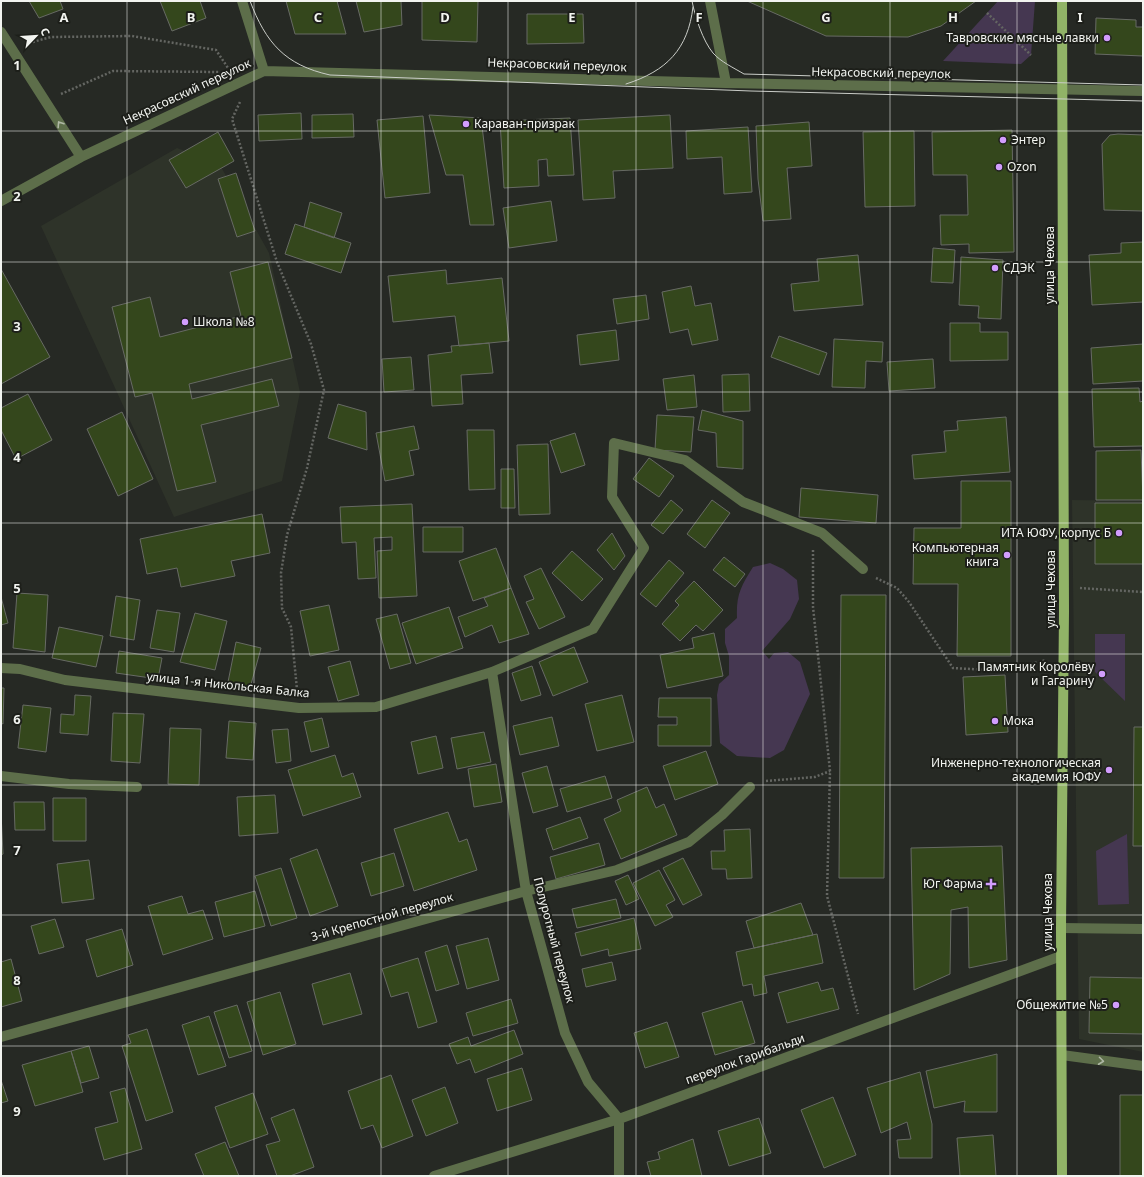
<svg xmlns="http://www.w3.org/2000/svg" width="1144" height="1177" viewBox="0 0 1144 1177" font-family="'Noto Sans',sans-serif">
<style>
.built{fill:#2e3329}
.green{fill:#453751}
.building{fill:#34471c;stroke:#676a64}
.lines{fill:none;stroke-linecap:round;stroke-linejoin:round}
.path{stroke:#646662;stroke-width:2.5;stroke-dasharray:2 2;stroke-linecap:butt}
.minor{stroke:#5d6e4a;stroke-width:10}
.major{stroke:#91b367;stroke-width:10}
.tram{stroke:#cacdc8;stroke-width:1}
.oneway{stroke:#afb8a5}
.grid{fill:none;stroke:#f2f4f0;stroke-width:1;stroke-opacity:0.55}
.poi-dot{fill:#d29dfd;stroke:#1d1f1a;stroke-width:1.5}
.labels{text-anchor:middle;stroke-width:4;stroke-linejoin:round;paint-order:stroke}
.poi-label{font-size:12px;fill:#f2f4f0;stroke:#1d1f1a;text-anchor:end}
.street-label{font-size:12px;fill:#f2f4f0;stroke:#1d1f1a}
.grid-label{font-size:13px;text-anchor:middle;font-weight:bold;fill:#f2f4f0;stroke:#1d1f1a;stroke-width:4;stroke-linejoin:round;paint-order:stroke}
</style>
<rect width="100%" height="100%" fill="#262924"/>
<path class="built" d="M177,148L220,165L269,253L300,392L282,481L174,517L41,226Z
M1072,500L1143,501V1052L1079,1039Z"/>
<path class="green" d="M998,1H1035L1031,55L1021,64L943,61Z
M770,563L783,569L797,580L799,599L790,619L762,651L769,659L774,653L788,652L800,662L810,694L784,750L770,758L737,756L720,743L717,695L719,684L729,675V656L725,643V629L737,618C736,595 741,586 753,567Z
M1095,634H1125V701L1095,672Z
M1127,834L1129,904L1098,905L1096,851Z"/>
<path class="building" d="M29,1H60L63,9L39,18Z
M160,1H200L206,18L172,31Z
M286,1H337L346,34H295Z
M356,1H401L402,25L364,32Z
M422,1H478L477,42L422,40Z
M747,1H976L941,26L908,37L826,36Z
M527,14H583L584,43L527,44Z
M1096,18L1136,20V27H1143V56L1095,54Z
M301,113L302,139L259,141L258,115Z
M353,114L354,137L312,138V115Z
M429,115L481,118L494,225H470L463,175H446Z
M670,115L673,168L613,171L615,198L583,200L578,120Z
M423,116L430,193L385,198L377,120Z
M570,118L574,175L548,176L547,159L538,160L539,186L504,188L500,121Z
M809,122L812,166L787,168L791,219L763,221L758,179L756,126Z
M748,127L752,192L724,194L722,157L687,159L686,131Z
M1012,130L1014,252L969,253V244L941,245L940,215H968L967,175H933L932,132Z
M914,131L915,206L865,207L863,132Z
M218,132L234,161L186,188L169,160Z
M1118,134L1143,135V211L1104,210L1102,144L1110,135Z
M236,173L255,231L237,237L218,179Z
M551,201L557,241L509,248L503,208Z
M310,202L342,213L334,238L304,227Z
M295,224L351,243L341,273L285,254Z
M1143,242V302L1092,305L1089,255L1121,253V243Z
M933,248L955,250L953,283L931,282Z
M858,255L863,305L794,311L791,284L819,281L817,259Z
M961,257L1003,260L1001,319L978,318L979,306L959,305Z
M268,262L292,358L189,384L192,399L272,379L279,406L201,425L216,482L177,491L152,393L135,397L112,307L150,297L160,337L241,316L230,272Z
M1,269L50,357L1,384Z
M446,270L447,284L502,278L509,341L459,346L455,316L393,322L388,276Z
M691,286L695,306L711,303L718,340L692,345L688,329L670,333L662,292Z
M646,295L649,319L617,324L613,299Z
M950,323H980V332H1008V360L950,361Z
M616,330L619,360L580,365L577,335Z
M779,336L827,353L819,375L771,357Z
M834,339L883,342L882,362L866,361L865,388L832,387Z
M489,343L493,373L461,375L463,404L432,406L428,355L452,352L451,346Z
M1143,344V381L1093,384L1091,348Z
M411,357L414,390L384,392L382,359Z
M933,359L935,388L889,391L887,362Z
M749,374L750,411L723,412L722,375Z
M694,375L697,407L667,410L663,379Z
M1139,388L1140,402L1143,401V446L1094,447L1092,389Z
M28,394L52,440L16,459L1,430V408Z
M338,404L366,412L367,450L328,438Z
M702,410L743,421V469L717,467L716,433L698,430Z
M122,412L153,479L118,496L87,429Z
M657,415L694,417L691,452L655,450Z
M1006,417L1010,472L914,479L912,455L946,452L944,431L958,430L957,421Z
M414,426L419,449L409,451L414,475L385,481L376,433Z
M467,430H494L495,489L469,490Z
M575,433L585,465L561,473L550,441Z
M548,444L550,514L519,515L517,445Z
M1141,450L1143,500H1096V451Z
M649,458L674,476L659,497L633,479Z
M501,469H514L515,508H501Z
M961,481H1011V656H957L958,584H913L914,528H961Z
M801,488L878,495L876,523L799,517Z
M671,500L683,510L663,534L651,525Z
M712,500L730,513L705,548L687,534Z
M1095,503H1143V564H1095Z
M412,504L417,596L379,598L377,551L392,550V537L374,538L376,578L358,579L356,542L342,543L340,507Z
M262,514L270,553L231,561L235,576L181,587L177,568L147,574L140,539Z
M423,527H463V552H423Z
M612,533L625,556L614,570L597,550Z
M496,548L511,588L473,601L459,561Z
M572,551L603,579L582,601L552,573Z
M724,557L745,574L735,587L713,570Z
M669,560L684,573L656,607L640,594Z
M541,568L565,617L539,629L526,602L534,599L524,576Z
M694,581L723,610L703,631L696,625L680,641L662,624L679,605L675,601Z
M511,588L529,634L499,643L492,625L465,637L458,617L488,606L484,598Z
M17,593L48,595L45,652L13,648Z
M841,595H886L884,878H839Z
M116,596L140,600L134,640L110,636Z
M1,597L8,623L1,625Z
M329,605L339,650L310,656L300,611Z
M449,607L463,648L416,664L402,623Z
M157,610L180,613L174,652L150,648Z
M195,613L227,621L215,670L180,662Z
M397,614L411,663L390,669L376,619Z
M59,627L103,636L96,667L52,658Z
M714,633L723,676L667,688L660,655L694,648L692,638Z
M236,642L261,648L250,688L228,682Z
M574,647L588,682L553,696L539,662Z
M119,651L162,658L158,679L116,673Z
M350,661L359,695L338,701L328,667Z
M532,666L541,695L521,701L512,673Z
M1005,675L1008,732L966,735L963,677Z
M1,688H4L3,724L1,723Z
M75,695L91,696L88,735L60,733L61,714L74,715Z
M622,695L634,742L597,751L585,704Z
M659,698H711V746H658V725H677V717H658Z
M23,705L51,708L46,752L18,748Z
M113,713L144,714L140,763L111,761Z
M552,717L559,746L520,755L513,726Z
M322,718L329,747L311,752L304,722Z
M229,721L256,723L253,760L226,758Z
M1134,727H1143V846H1133Z
M170,728L201,729L199,785L168,784Z
M288,729L291,761L276,763L272,730Z
M484,732L491,762L457,769L451,738Z
M436,736L443,768L418,774L411,742Z
M706,751L718,784L675,800L663,766Z
M335,755L342,777L353,773L361,797L303,816L288,770Z
M496,764L502,802L474,807L468,769Z
M547,766L558,806L533,813L522,773Z
M605,776L612,798L567,812L560,789Z
M647,787L656,808L664,804L677,835L621,859L604,819L621,811L617,800Z
M275,795L278,833L239,836L237,797Z
M53,798H86V841H53Z
M14,802H44L45,830H15Z
M448,812L459,842L467,839L477,870L414,891L394,829Z
M1,813L3,854L1,855Z
M580,817L588,838L553,850L546,829Z
M750,829L752,878L727,879L726,869H712L711,851H725L724,830Z
M599,843L605,865L556,879L550,857Z
M1002,846L1007,960L969,968L968,907L951,910L950,974L914,990L911,848Z
M317,849L338,906L310,916L290,859Z
M394,853L404,886L371,896L361,863Z
M683,858L702,895L683,905L663,868Z
M89,860L94,899L62,903L57,864Z
M281,868L297,918L271,926L255,876Z
M659,870L675,900L666,905L673,917L655,926L633,883Z
M628,875L639,899L626,905L615,881Z
M255,891L265,926L224,937L215,902Z
M182,896L188,914L203,910L213,939L163,955L148,906Z
M616,899L621,918L577,928L572,909Z
M801,903L813,935L754,948L746,921Z
M634,918L641,949L609,956L608,949L581,956L575,933Z
M55,919L64,947L39,954L31,926Z
M122,929L133,965L97,977L86,940Z
M817,934L823,963L764,976L767,993L754,996L752,984L743,986L736,952Z
M488,938L499,980L467,989L456,946Z
M447,945L459,984L436,991L425,952Z
M418,958L437,1022L418,1028L408,992L391,997L382,969Z
M11,959L22,1001L1,1007V962Z
M612,962L616,980L586,987L582,969Z
M350,973L362,1014L323,1025L312,984Z
M1090,977L1143,978V1034L1089,1033Z
M818,982L821,991L833,988L839,1009L787,1023L778,993Z
M280,992L296,1044L263,1055L247,1002Z
M511,999L518,1023L473,1036L466,1013Z
M742,1001L755,1043L715,1055L702,1013Z
M237,1005L252,1051L229,1058L214,1012Z
M209,1016L226,1066L198,1075L182,1025Z
M667,1022L679,1057L645,1068L634,1033Z
M147,1029L173,1112L146,1121L122,1046L131,1043L128,1035Z
M514,1030L523,1054L475,1073L470,1059L457,1064L449,1044L468,1037L471,1046Z
M89,1046L99,1078L81,1083L71,1051Z
M71,1051L83,1092L35,1106L22,1065Z
M997,1054V1112H964L965,1101L934,1108L926,1071Z
M522,1068L532,1100L497,1111L487,1079Z
M920,1072L932,1124V1158H899L897,1140L911,1139L907,1122L881,1133L867,1088Z
M391,1075L413,1136L382,1148L373,1125L361,1129L348,1091Z
M1,1080L8,1101L1,1103Z
M445,1087L458,1123L426,1136L412,1100Z
M125,1088L142,1149L104,1160L95,1128L118,1122L110,1092Z
M253,1093L268,1134L230,1148L215,1107Z
M1120,1095H1143V1176H1120Z
M833,1097L856,1155L824,1168L801,1110Z
M294,1109L314,1167L290,1176H277L266,1145L280,1141L271,1118Z
M759,1118L771,1153L729,1166L718,1131Z
M993,1135L996,1176H960L957,1138Z
M693,1139L702,1176H651L647,1162L660,1159L658,1152Z
M225,1142L239,1176H204L195,1154Z"/>
<g class="lines">
<path class="path" d="M987,13L1031,55
M29,43L51,37L132,36L216,50L228,68
M61,94L113,71L219,72
M240,102L232,119L277,262L311,344L324,390L307,468L287,535L281,573L282,608L291,627L297,690
M813,550V607L830,771L827,896L858,1014
M876,578L897,588L909,602L953,668L1005,671L1046,660
M1080,588L1143,592
M766,781L815,777L830,771"/>
<path class="minor" d="M242,1L264,71
M710,1L726,83
M1,32L81,157
M1,201L81,157L264,71L726,83L1143,91
M1,668L20,669L65,680L299,708L376,707L492,672L593,629L644,548L612,497L614,443L685,460L743,502L822,533L863,569
M492,672L526,891L565,1033L588,1082L619,1119V1176
M1,776L69,784L137,787
M1061,928L1143,929
M1,1037L526,891L617,870L689,842L722,815L750,787
M1062,1055L1143,1066
M434,1176L619,1119L1061,956"/>
<path class="major" d="M1062,1176L1061,928L1064,611L1062,1"/>
<path class="tram" d="M250,1C266,43 285,65 330,75L751,91L1143,101
M692,1C695,17 703,41 713,53C721,62 734,68 744,74L1143,85
M626,84C667,71 688,49 693,7"/>
</g>
<defs><path id="oneway-chevron" d="M-2-3.5L2.5 0L-2 3.5" fill="none" stroke-width="1.6" stroke-linecap="round" stroke-linejoin="round"/></defs>
<g class="oneway">
<use href="#oneway-chevron" transform="translate(60 124) rotate(-123)"/>
<use href="#oneway-chevron" transform="translate(1101 1061) rotate(7)"/>
</g>
<path class="grid" d="M127,1V1176M254,1V1176M381,1V1176M508,1V1176M636,1V1176M763,1V1176M890,1V1176M1017,1V1176M1,131H1143M1,262H1143M1,392H1143M1,523H1143M1,654H1143M1,785H1143M1,915H1143M1,1046H1143"/>
<g class="poi-dot">
<circle cx="1107" cy="38" r="4"/>
<circle cx="466" cy="124" r="4"/>
<circle cx="1003" cy="140" r="4"/>
<circle cx="999" cy="167" r="4"/>
<circle cx="995" cy="268" r="4"/>
<circle cx="185" cy="322" r="4"/>
<circle cx="1119" cy="533" r="4"/>
<circle cx="1007" cy="555" r="4"/>
<circle cx="1102" cy="674" r="4"/>
<circle cx="995" cy="721" r="4"/>
<circle cx="1109" cy="770" r="4"/>
<path d="M989 878h4v4h4v4h-4v4h-4v-4h-4v-4h4z"/>
<circle cx="1116" cy="1005" r="4"/>
</g>
<g class="labels">
<g class="poi-label">
<text x="1099" y="42">Тавровские мясные лавки</text>
<text x="474" y="128" text-anchor="start">Караван-призрак</text>
<text x="1011" y="144" text-anchor="start">Энтер</text>
<text x="1007" y="171" text-anchor="start">Ozon</text>
<text x="1003" y="272" text-anchor="start">СДЭК</text>
<text x="193" y="326" text-anchor="start">Школа №8</text>
<text x="1111" y="537">ИТА ЮФУ, корпус Б</text>
<text x="999" y="552">Компьютерная<tspan x="999" dy="14">книга</tspan></text>
<text x="1094" y="671">Памятник Королёву<tspan x="1094" dy="14">и Гагарину</tspan></text>
<text x="1003" y="725" text-anchor="start">Мока</text>
<text x="1101" y="767">Инженерно-технологическая<tspan x="1101" dy="14">академия ЮФУ</tspan></text>
<text x="983" y="888">Юг Фарма</text>
<text x="1108" y="1009">Общежитие №5</text>
</g>
<g class="street-label">
<text transform="translate(557 65) rotate(2)" y="4">Некрасовский переулок</text>
<text transform="translate(881 73) rotate(1)" y="4">Некрасовский переулок</text>
<text transform="translate(187 92) rotate(-25)" y="4">Некрасовский переулок</text>
<text transform="translate(1050 265) rotate(-90)" y="4">улица Чехова</text>
<text transform="translate(1051 589) rotate(-90)" y="4">улица Чехова</text>
<text transform="translate(228 685) rotate(6)" y="4">улица 1-я Никольская Балка</text>
<text transform="translate(1048 912) rotate(-90)" y="4">улица Чехова</text>
<text transform="translate(382 917) rotate(-16)" y="4">3-й Крепостной переулок</text>
<text transform="translate(554 940) rotate(75)" y="4">Полуротный переулок</text>
<text transform="translate(745 1059) rotate(-20)" y="4">переулок Гарибальди</text>
</g>
</g>
<g class="grid-label">
<text x="64" y="22">A</text>
<text x="191" y="22">B</text>
<text x="318" y="22">C</text>
<text x="445" y="22">D</text>
<text x="572" y="22">E</text>
<text x="699" y="22">F</text>
<text x="826" y="22">G</text>
<text x="953" y="22">H</text>
<text x="1080" y="22">I</text>
<text x="17" y="70">1</text>
<text x="17" y="201">2</text>
<text x="17" y="331">3</text>
<text x="17" y="462">4</text>
<text x="17" y="593">5</text>
<text x="17" y="724">6</text>
<text x="17" y="855">7</text>
<text x="17" y="985">8</text>
<text x="17" y="1116">9</text>
</g>
<rect width="1144" height="1177" fill="none" stroke="#f2f4f0" stroke-width="4"/>
<g transform="translate(36 36) rotate(65)" stroke="#1d1f1a" stroke-width="3" paint-order="stroke">
<path d="M0-3L7 15L0 10L-7 15Z" fill="#f2f4f0"/>
<text y="-6" font-size="11" font-weight="bold" text-anchor="middle" fill="#f2f4f0">С</text>
</g>
</svg>
